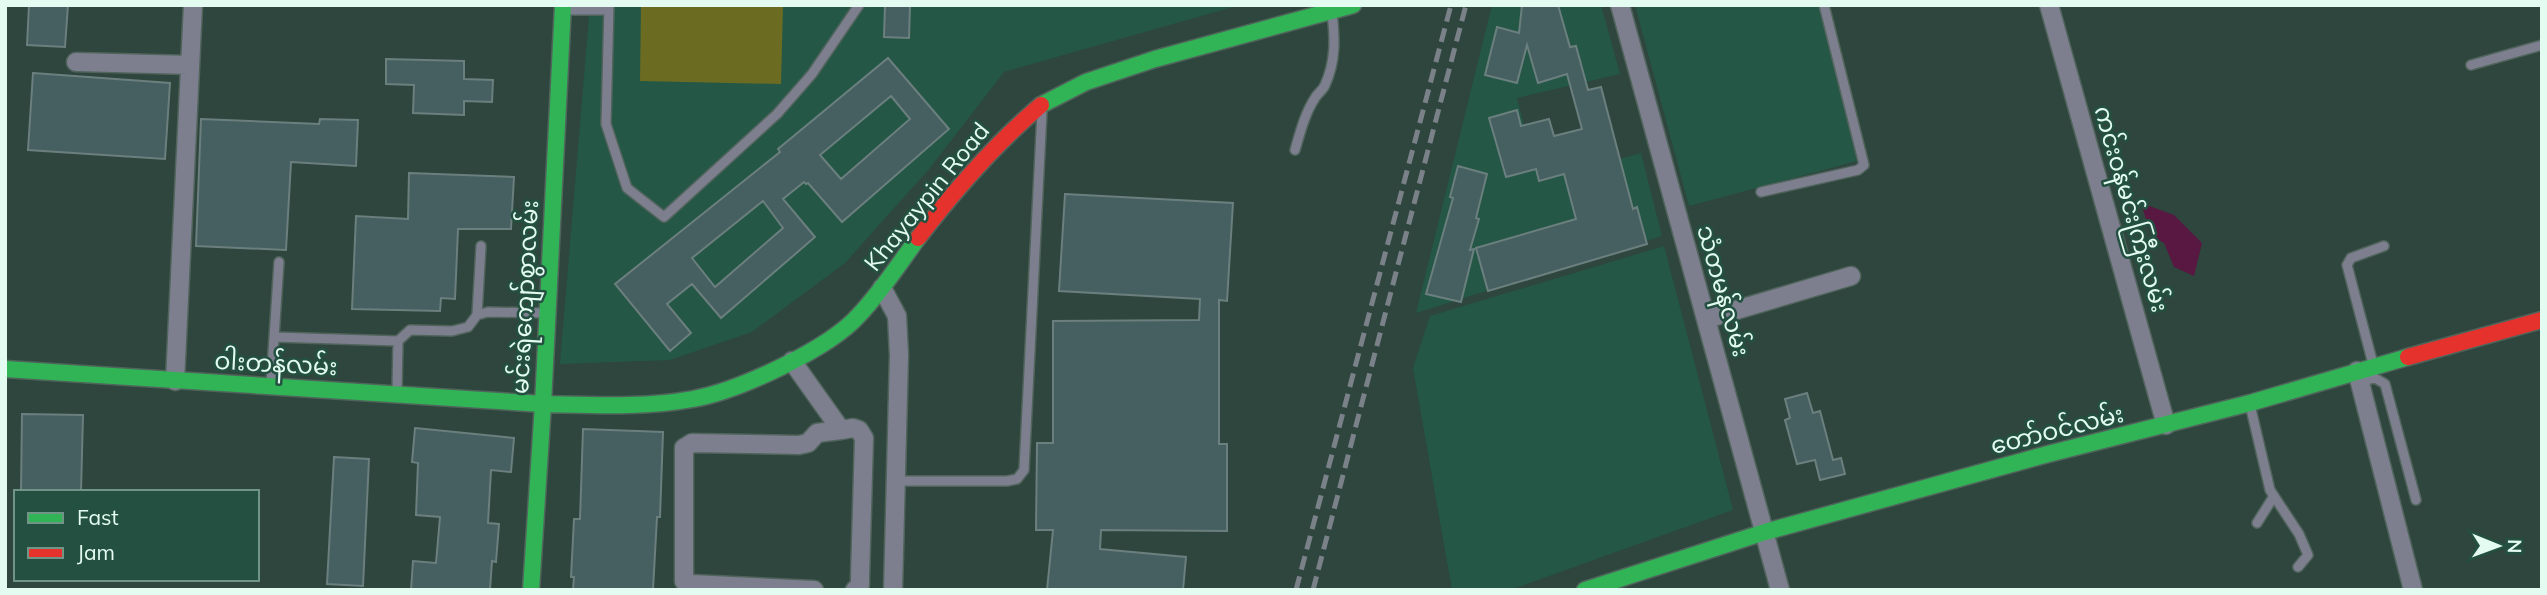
<svg xmlns="http://www.w3.org/2000/svg" width="2547" height="595" viewBox="0 0 2547 595" font-family="Mulish,'Noto Sans Myanmar',sans-serif">
<style>
.built{fill:#245746}
.green{fill:#6b6c22}
.water{fill:#591841}
.building{fill:#465f61;stroke:#6b7f7e;stroke-width:2;fill-rule:evenodd}
.lines{fill:none;stroke-linecap:round;stroke-linejoin:round}
.lane-casing{stroke:#50645c;stroke-width:12}
.street-casing{stroke:#50645c;stroke-width:21}
.fast-casing{stroke:#50645c;stroke-width:19}
.jam-casing{stroke:#50645c;stroke-width:19}
.lane{stroke:#7d7f8f;stroke-width:9}
.street{stroke:#7d7f8f;stroke-width:18}
.fast{stroke:#30b455;stroke-width:16}
.jam{stroke:#e5322d;stroke-width:16}
.rail{stroke:#7a8189;stroke-width:5;stroke-dasharray:14 7;stroke-linecap:butt}
.labels{text-anchor:middle;stroke-width:5;stroke-linejoin:round;paint-order:stroke}
.street-label{font-size:24px;fill:#e3fbf0;stroke:#235040}
</style>
<rect width="100%" height="100%" fill="#2e463d"/>
<path class="built" d="M590,5H1240L1004,72L930,168L845,263L752,332L670,360L560,364Z
M1492,5H1601L1620,74L1517,98L1539,181L1641,153L1662,236L1416,313Z
M1635,5H1822L1857,161L1689,206Z
M1664,246L1733,510L1510,590H1452L1413,368L1430,316Z"/>
<path class="green" d="M641,5H783L781,84L640,81Z"/>
<path class="water" d="M2141,203L2174,215L2202,243L2194,276L2174,267L2164,243L2151,236Z"/>
<path class="building" d="M29,5H68L65,47L27,45Z
M885,5H910L909,38L884,37Z
M1522,5H1558L1570,47L1576,46L1588,90L1601,87L1633,209L1637,207L1647,244L1488,291L1476,248L1576,219L1564,174L1539,181L1536,169L1506,177L1489,118L1517,110L1521,126L1549,119L1554,136L1582,129L1567,74L1538,83L1527,45L1517,83L1485,75L1497,27L1519,33Z
M888,58L949,129L842,222L808,183L806,184L804,182L783,199L815,237L721,318L692,284L667,304L691,333L670,351L615,284L780,152L778,149ZM891,96L910,119L841,179L820,155ZM763,201L783,228L715,287L692,258Z
M386,59L464,61V79L493,80L492,102L464,101V115L413,113L414,85L386,84Z
M33,73L170,83L165,159L28,150Z
M201,119L319,124L320,119L358,120L356,166L291,162L286,250L196,246Z
M1458,166L1487,174L1476,218L1479,219L1470,250L1474,249L1461,302L1426,294L1453,198L1450,197Z
M409,173L514,177L511,229H458L455,299L441,298L440,311L352,309L356,216L408,219Z
M1065,194L1233,203L1227,301L1219,300V444H1227V531L1101,530L1100,549L1186,557L1183,590H1047L1053,530H1036L1037,443H1053V321L1199,320L1200,299L1059,291Z
M1807,393L1813,413L1820,411L1833,460L1841,458L1845,474L1820,480L1815,460L1797,464L1785,420L1790,418L1785,399Z
M22,414L83,415L81,492H21Z
M415,428L514,438L511,472L491,470L488,523L499,524L496,562L492,561L490,590H411L413,561L436,563L440,517L416,515L418,463L412,462Z
M583,429L663,432L660,517H657L653,590H573L574,577H571L574,519H580Z
M334,457L369,459L363,586L327,584Z"/>
<g class="lines">
<defs>
<path id="lane" d="M609,5L606,124L627,188L664,217L777,114L812,74L859,5
M567,10H607
M2471,65L2542,45
M1295,150C1300,133 1305,113 1315,98C1318,93 1323,90 1325,85C1336,61 1335,38 1332,13
M1761,192L1858,170L1864,165L1824,5
M477,315L481,246
M274,337L398,341
M2373,364L2347,265L2351,258L2384,246
M2365,380L2375,378L2385,384L2416,500
M271,383L279,262
M397,392L398,341L410,330L452,331L468,327L477,315L488,312L545,313
M2250,405L2270,490L2299,534L2308,555L2298,567
M896,481H1007L1017,479L1024,470L1042,112
M2257,523L2274,496"/>
<path id="street" d="M1620,5L1780,590
M2049,5L2166,425
M76,62L190,65
M882,288L897,316L899,355L893,590
M1706,319L1851,276
M792,361L841,430L817,433L808,443L799,445L692,443L684,448V581L692,584L814,590
M2357,371L2413,590
M175,381L193,5
M841,430L853,428L859,430L864,438L860,578V585L855,590"/>
<path id="fast" d="M1041,105L1086,82L1155,59L1353,5
M5,369L543,404C592,405 644,408 693,399C738,391 829,349 859,315C881,292 899,264 918,238
M531,590L543,404L563,5
M1585,590L1765,532L2048,454L2250,403L2408,357"/>
<path id="jam" d="M918,238C954,191 995,144 1041,105
M2408,357L2542,320"/>
</defs>
<use href="#lane" class="lane-casing"/>
<use href="#street" class="street-casing"/>
<use href="#fast" class="fast-casing"/>
<use href="#jam" class="jam-casing"/>
<use href="#lane" class="lane"/>
<use href="#street" class="street"/>
<use href="#fast" class="fast"/>
<use href="#jam" class="jam"/>
<path class="rail" d="M1296,590L1451,5
M1313,590L1466,5"/>
</g>
<g class="labels">
<g class="street-label">
<text transform="translate(927 197) rotate(-51)" y="8">Khayaypin Road</text>
<text transform="translate(2131 209) rotate(74)" y="8">ကင်းဝန်မင်းကြီးလမ်း</text>
<text transform="translate(1723 291) rotate(74)" y="8">သံတမန်လမ်း</text>
<text transform="translate(525 297) rotate(-87)" y="8">မင်းရဲကျော်စွာလမ်း</text>
<text transform="translate(276 364) rotate(3)" y="8">ဝါးတန်လမ်း</text>
<text transform="translate(2057 430) rotate(-14)" y="8">တော်ဝင်လမ်း</text>
</g>
</g>
<rect width="2547" height="595" fill="none" stroke="#e3fbf0" stroke-width="14"/>
<rect x="14" y="490" width="245" height="91" fill="#235040" stroke="#709486" stroke-width="2"/>
<rect x="28" y="513" width="35" height="10" fill="#30b455" stroke="#709486" stroke-width="2"/>
<text x="77" y="525" font-size="21" fill="#e3fbf0">Fast</text>
<rect x="28" y="548" width="35" height="10" fill="#e5322d" stroke="#709486" stroke-width="2"/>
<text x="77" y="560" font-size="21" fill="#e3fbf0">Jam</text>
<g transform="translate(2498 546) rotate(91)" stroke="#235040" stroke-width="5" paint-order="stroke">
<path d="M0-5L12 26L0 18L-12 26Z" fill="#e3fbf0"/>
<text y="-10" font-size="19" font-weight="bold" text-anchor="middle" fill="#e3fbf0">N</text>
</g>
</svg>
